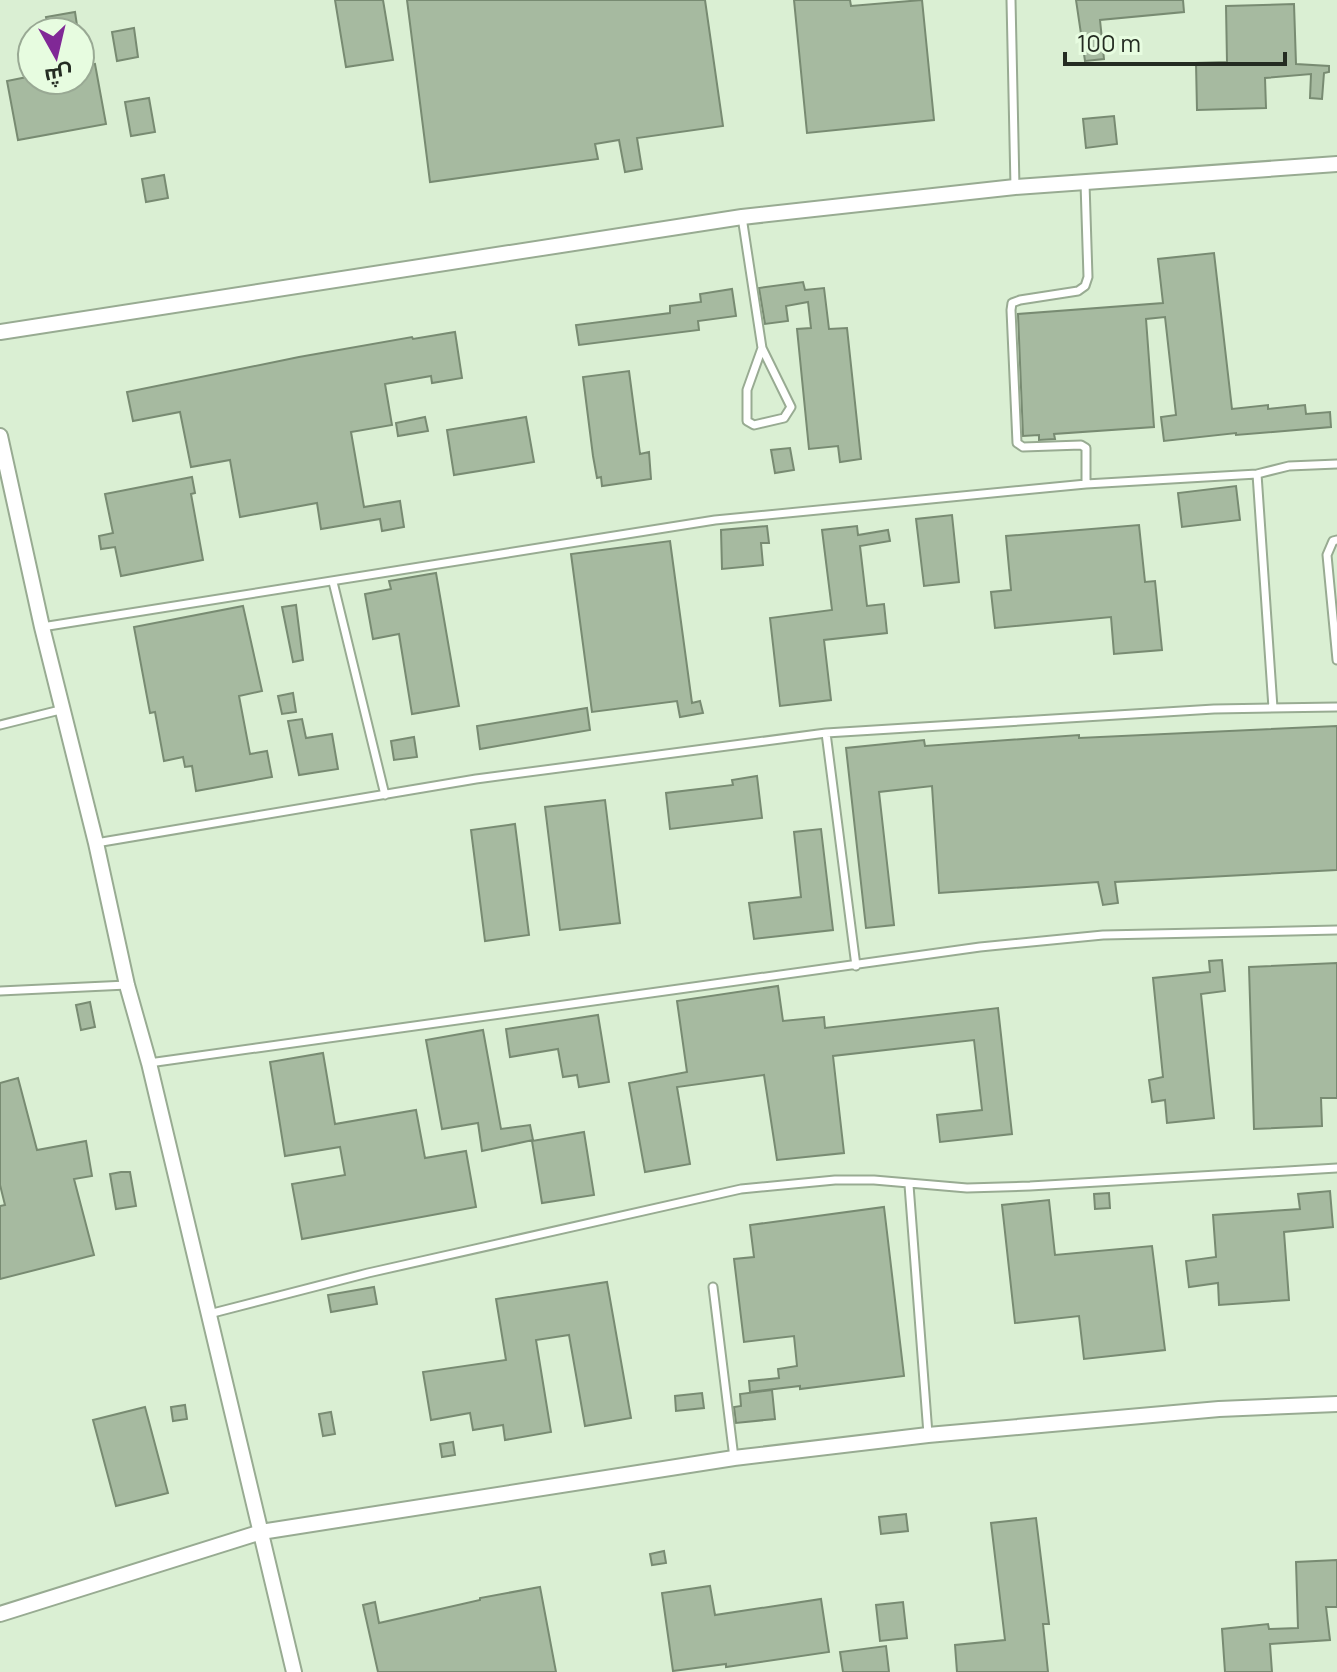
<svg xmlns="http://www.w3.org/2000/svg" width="1337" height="1672" viewBox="0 0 1337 1672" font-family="Manrope,Cairo,sans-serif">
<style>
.building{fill:#a6baa0;stroke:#788b72;stroke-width:2}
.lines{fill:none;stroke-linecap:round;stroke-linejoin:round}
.service-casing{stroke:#98ab92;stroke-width:11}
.minor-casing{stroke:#98ab92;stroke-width:18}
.service{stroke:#fff;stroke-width:7}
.minor{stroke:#fff;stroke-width:14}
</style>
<rect width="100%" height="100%" fill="#daefd3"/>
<path class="building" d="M335,0H383L393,60L346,67Z
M407,0H705L723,126L637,138L642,169L625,172L619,140L595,144L598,159L430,182Z
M794,0H850L851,6L922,0L934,120L807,133Z
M1076,0H1183L1184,12L1100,20L1104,59L1085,61Z
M1294,4L1296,64L1329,66V72L1324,73L1322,99L1310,98L1311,74L1265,78L1266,108L1197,110L1196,63L1227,62L1226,6Z
M75,12L78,32H49L46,17Z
M134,28L138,57L117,61L112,32Z
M95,64L106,124L18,140L7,81L32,76V80H80V67Z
M149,98L155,132L131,136L125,102Z
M1114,116L1117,144L1086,148L1083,119Z
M164,175L168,198L146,202L142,179Z
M1214,253L1232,409L1268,405V409L1305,405L1306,414L1330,412L1331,427L1236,435V433L1164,441L1161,417L1176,415L1165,317L1146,319L1154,427L1054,434L1055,439L1039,440V435L1023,436L1018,314L1163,303L1158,259Z
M803,282L805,290L824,288L829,329L847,328L861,459L840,462L838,446L809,449L797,329L811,328L808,302L786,306L788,321L765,324L759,288Z
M732,289L736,316L698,321L699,330L579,345L576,325L670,313V306L701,302L700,294Z
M455,332L462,378L432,383L431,376L385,384L392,425L351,432L364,507L400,501L404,527L382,531L380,519L321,529L317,503L240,517L230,460L191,467L180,412L133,421L127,392L299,357L412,337L413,339Z
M629,371L640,454L649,452L651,479L602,486L601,477L597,478L593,456L583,377Z
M425,417L428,431L398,436L396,423Z
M526,417L534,462L454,475L447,430Z
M790,448L794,470L775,473L771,450Z
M192,477L195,493L191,494L203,560L121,576L115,547L101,549L99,536L113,533L105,494Z
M1236,486L1240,520L1182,527L1178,493Z
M952,515L959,582L924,586L916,519Z
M1139,525L1145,582L1155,581L1162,650L1114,654L1111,617L995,628L991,592L1011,590L1006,536Z
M767,526L769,543H761L763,565L722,569L721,530Z
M857,526L858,535L888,530L890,541L860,546L867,606L884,604L887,633L824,640L831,700L780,706L770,618L832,610L822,530Z
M670,541L692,703L700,701L703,713L680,717L677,701L592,712L571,554Z
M436,573L459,706L412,714L399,634L373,639L365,594L391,589L389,581Z
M296,605L303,660L293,662L282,607Z
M243,606L262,691L239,696L250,754L267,751L272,777L196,791L192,766L185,767L183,757L164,761L155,712L150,713L134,627Z
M293,693L296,712L282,714L278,696Z
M587,708L590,730L480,749L477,726Z
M302,719L306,738L332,734L338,769L299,775L288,721Z
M1337,726V870L1115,882L1118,903L1103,905L1098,882L939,893L932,786L879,792L894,925L866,928L846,748L924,740L925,746L1079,735V738Z
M414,737L417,757L394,760L391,741Z
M757,776L762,818L670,829L666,793L733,785L732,780Z
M605,800L620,923L560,930L545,807Z
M515,824L529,935L485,941L471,830Z
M821,829L833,930L754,939L749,903L801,897L794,832Z
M1222,960L1225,991L1201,994L1214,1118L1167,1123L1165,1100L1152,1102L1149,1080L1163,1077L1153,978L1210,972L1209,961Z
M1337,963V1098H1321L1322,1126L1254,1129L1249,967Z
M778,986L783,1021L824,1017L825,1028L998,1008L1012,1134L940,1142L937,1115L982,1110L974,1040L833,1056L844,1153L777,1160L764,1075L677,1087L690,1164L645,1172L629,1083L687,1072L677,1001Z
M90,1002L95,1027L81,1030L76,1005Z
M598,1015L609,1082L579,1087L577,1075L563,1077L558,1049L510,1057L506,1029Z
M483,1030L501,1129L530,1125L533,1140L482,1151L478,1123L442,1129L426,1040Z
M323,1053L335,1124L416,1110L425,1158L466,1151L476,1207L302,1239L292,1184L345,1175L340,1147L285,1156L270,1062Z
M18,1078L37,1150L86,1141L92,1176L74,1179L94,1255L0,1279V1206L5,1205L0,1185V1083Z
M584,1132L594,1195L542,1203L532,1141Z
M121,1172H130L136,1206L116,1209L110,1174Z
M1330,1191L1333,1227L1284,1232L1289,1300L1219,1305L1218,1283L1189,1287L1186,1261L1216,1257L1213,1215L1300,1209L1298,1194Z
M1109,1193L1110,1208L1095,1209L1094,1194Z
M1049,1200L1055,1255L1152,1246L1165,1350L1084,1359L1079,1316L1015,1323L1002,1205Z
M884,1207L904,1376L800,1389V1386L750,1392L749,1381L779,1378L778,1369L797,1366L794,1336L744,1342L734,1259L754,1257L750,1225Z
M607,1282L631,1418L585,1426L569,1335L536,1340L551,1432L505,1440L503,1425L473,1430L470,1413L431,1420L423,1372L506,1360L496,1299Z
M374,1287L377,1304L331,1312L328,1295Z
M772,1390L775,1419L736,1423L734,1407L741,1406L740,1394Z
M702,1393L704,1408L676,1411L675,1396Z
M185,1405L187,1419L173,1421L171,1407Z
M145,1407L168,1493L116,1506L93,1420Z
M331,1412L335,1434L323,1436L319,1414Z
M453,1442L455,1455L442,1457L440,1444Z
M906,1514L908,1531L881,1534L879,1517Z
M1036,1518L1049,1624H1043L1048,1672H957L955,1645L1005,1640L991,1523Z
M664,1551L666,1563L652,1565L650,1554Z
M1337,1560V1607H1326L1330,1640L1270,1644L1272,1672H1225L1222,1629L1268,1624L1269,1629L1298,1628L1296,1562Z
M710,1586L715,1615L821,1599L829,1652L726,1667V1664L673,1671L662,1593Z
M540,1587L556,1672H378L363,1605L375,1602L379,1623L480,1600V1598Z
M903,1602L907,1638L880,1641L876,1605Z
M886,1646L889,1672H843L840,1652Z"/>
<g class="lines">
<defs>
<path id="service" d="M1011,0L1015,187
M1085,183L1088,277L1085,286L1078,291L1020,300L1012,303L1011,310L1017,443L1023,447L1081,445L1086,448V484
M742,217L762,348L791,407L784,418L754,425L747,421V390L762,348
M1257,474L1273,708
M1337,540L1333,541L1327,555L1337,660
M333,582L385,795
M42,627L715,520L1086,484L1257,474L1289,466L1337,464
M0,725L64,709
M826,733L856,966
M96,843L476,779L826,733L1214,709L1337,707
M0,991L127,985
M149,1063L980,947L1103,935L1337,930
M909,1185L928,1434
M713,1287L734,1458
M209,1314L368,1273L741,1189L835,1180H874L967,1188L1030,1186L1337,1168"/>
<path id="minor" d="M0,332L742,217L1015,187L1337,164
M0,436L42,627L96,843L127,985L149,1063L294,1672
M0,1614L261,1532L734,1458L928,1435L1219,1409L1337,1404"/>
</defs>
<use href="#service" class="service-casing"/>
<use href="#minor" class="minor-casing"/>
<use href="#service" class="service"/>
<use href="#minor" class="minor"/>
</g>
<g transform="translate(56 56) rotate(172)"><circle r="38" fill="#e7fce0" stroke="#99a994" stroke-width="2"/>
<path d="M0-6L14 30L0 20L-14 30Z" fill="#802896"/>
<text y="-12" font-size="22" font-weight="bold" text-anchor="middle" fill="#242c22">ش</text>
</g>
<path d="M1065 52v12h220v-12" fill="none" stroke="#242c22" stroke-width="4"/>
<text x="1077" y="52" font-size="24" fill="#242c22" stroke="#e7fce0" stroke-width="6" paint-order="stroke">100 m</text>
</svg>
